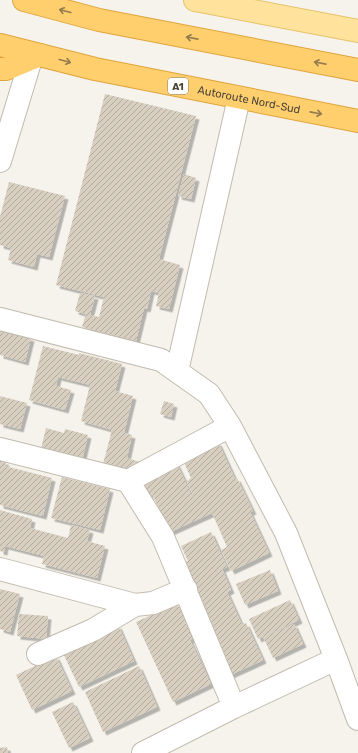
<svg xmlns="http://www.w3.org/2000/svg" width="358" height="753" viewBox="0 0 358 753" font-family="Rubik,sans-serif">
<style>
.building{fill:url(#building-hatch);filter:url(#shadow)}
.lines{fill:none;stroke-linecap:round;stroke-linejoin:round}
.minor-casing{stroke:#c2bbae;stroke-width:24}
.major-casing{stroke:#e6c16a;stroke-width:24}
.highway-casing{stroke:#e0a43c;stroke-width:24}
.minor{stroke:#fff;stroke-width:22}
.major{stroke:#ffe39c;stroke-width:22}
.highway{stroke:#ffcf6e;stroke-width:22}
.oneway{stroke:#937c4e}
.labels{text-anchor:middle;stroke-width:3;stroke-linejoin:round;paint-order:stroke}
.shield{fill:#fff;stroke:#817c74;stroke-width:1}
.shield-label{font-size:10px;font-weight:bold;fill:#4b4439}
.street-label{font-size:11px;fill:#4b4439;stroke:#fff}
</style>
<defs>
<pattern id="building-hatch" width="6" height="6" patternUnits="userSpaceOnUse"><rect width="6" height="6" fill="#d8cfc1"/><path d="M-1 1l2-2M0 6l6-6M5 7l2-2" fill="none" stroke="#b1aa9e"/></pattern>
<filter id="shadow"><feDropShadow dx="3.5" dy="3.5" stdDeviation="0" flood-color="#0004"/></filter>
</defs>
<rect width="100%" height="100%" fill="#f6f3ec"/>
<path class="building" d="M105,94L196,116L159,259L180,265L169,309L156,306L159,293L151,291L147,309L144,308L136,341L82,327L86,314L75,311L80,293L95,296L90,315L99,317L104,297L56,285Z
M184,174L196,178L191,199L178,196Z
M9,182L65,196L49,257L37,254L34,267L8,260L11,248L0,245V217Z
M0,330L31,338L25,362L0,355Z
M43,346L79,355V353L122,364L115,391L133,396L124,433L132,435L127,458L140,462L137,473L103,464L112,430L81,421L90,385L58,377L56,386L71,390L65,410L29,400Z
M0,396L27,403L20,429L0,424Z
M164,401L174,404L171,417L160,414Z
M46,428L64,433L65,429L88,435L81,464L40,453Z
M218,442L235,479L237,478L253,511L250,512L269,553L231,571L221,550L227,547L212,513L170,532L152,494L149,495L140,476L175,460L193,498H194L187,481L191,478L182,458Z
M0,460L6,462L5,466L52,478L43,516L0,505Z
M62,477L110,489L100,530L51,518Z
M0,510L32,519L30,528L68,538L71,525L90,530L87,541L105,546L97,578L42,564L44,556L5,546L4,552L0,551Z
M211,532L227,567L222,569L231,590L227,592L242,625L246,623L263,660L228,676L180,564L188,561L181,546Z
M270,570L278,591L245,605L236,584Z
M0,589L20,594L10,632L0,629Z
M290,600L299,620L258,639L249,619Z
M177,603L193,638L190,640L211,684L173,702L136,622Z
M19,614L48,616L46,639L17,636Z
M294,624L303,644L273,658L263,637Z
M118,625L134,661L79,687L62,651Z
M56,656L72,691L32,710L16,675Z
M139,666L157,707L103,732L85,692Z
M73,702L90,738L69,748L52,712Z
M7,747L8,753H0V748Z"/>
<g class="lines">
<defs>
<path id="minor" d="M0,161L31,59
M0,319L161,360L209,394L230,426L286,533L336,659L358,719
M177,371L239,98
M0,449L128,481L230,426
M128,481L163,537L234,707
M0,569L135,605L153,603L186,589
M38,654L93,630L135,605
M143,753L234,707L336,659"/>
<path id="major" d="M195,0L358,31"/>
<g id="highway">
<path d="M24,0L99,20L358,70"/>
<path id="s1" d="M0,45L95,69L358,121"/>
<path d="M0,69H6L40,55"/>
</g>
</defs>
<use href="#minor" class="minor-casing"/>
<use href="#major" class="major-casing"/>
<use href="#highway" class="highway-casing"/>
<use href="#minor" class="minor"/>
<use href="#major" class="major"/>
<use href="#highway" class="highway"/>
</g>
<defs><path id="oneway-shaft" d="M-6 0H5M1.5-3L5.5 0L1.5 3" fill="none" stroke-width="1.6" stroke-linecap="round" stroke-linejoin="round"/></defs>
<g class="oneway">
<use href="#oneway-shaft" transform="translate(65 11) rotate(-165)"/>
<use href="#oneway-shaft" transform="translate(192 38) rotate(-169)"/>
<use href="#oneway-shaft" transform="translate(65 61) rotate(15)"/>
<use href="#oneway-shaft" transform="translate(320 63) rotate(-169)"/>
<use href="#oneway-shaft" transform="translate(316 113) rotate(11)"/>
</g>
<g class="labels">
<rect class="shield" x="168" y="78" width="20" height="16" rx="3"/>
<g class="shield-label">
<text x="178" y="90">A1</text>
</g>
<g class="street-label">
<text dy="4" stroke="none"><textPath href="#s1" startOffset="255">Autoroute Nord-Sud</textPath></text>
</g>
</g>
</svg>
